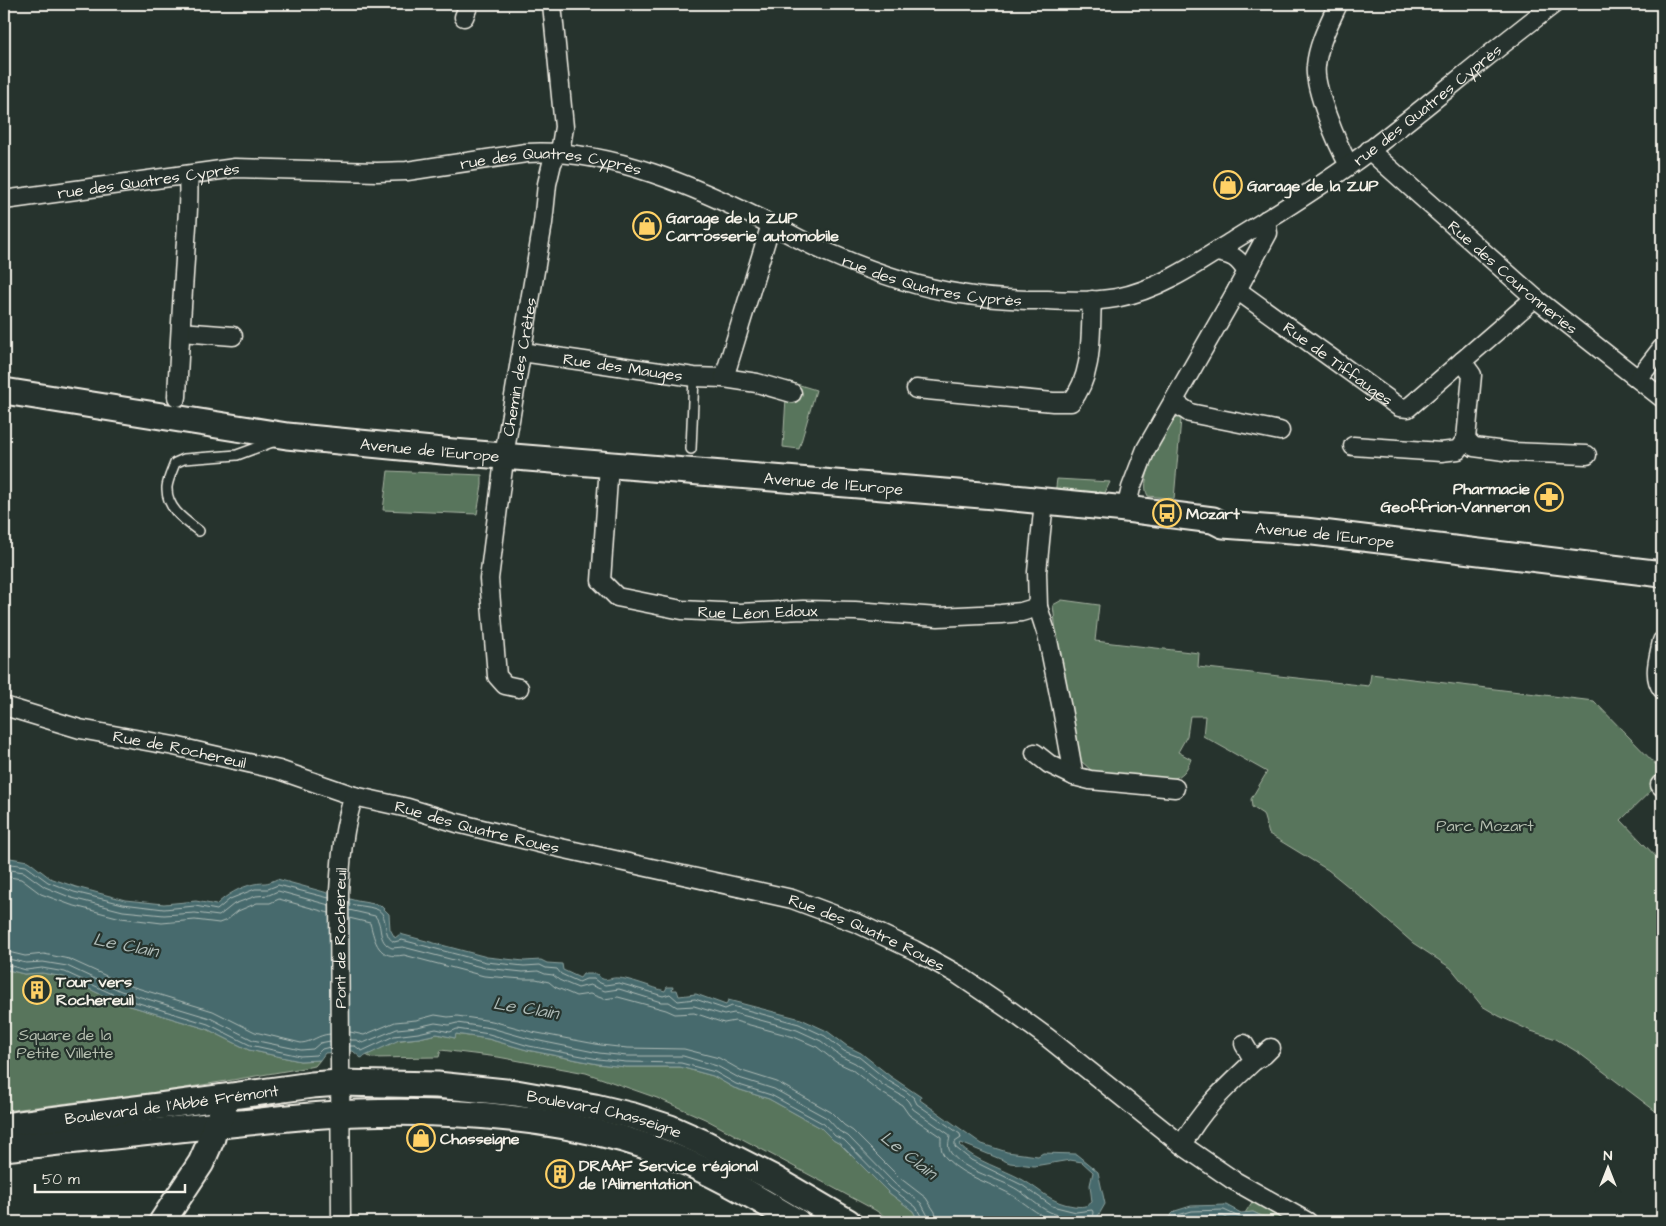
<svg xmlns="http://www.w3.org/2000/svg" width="1666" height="1226" viewBox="0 0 1666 1226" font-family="'Architects Daughter',sans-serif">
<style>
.green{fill:#59755b;stroke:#a6b3a2}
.water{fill:#476b6d;stroke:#8ca19e;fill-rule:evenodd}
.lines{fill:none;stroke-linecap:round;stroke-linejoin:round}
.shore{stroke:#afbbb7;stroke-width:1}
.lane-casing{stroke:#f4f1e8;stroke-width:12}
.street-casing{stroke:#f4f1e8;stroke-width:21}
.secondary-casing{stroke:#f4f1e8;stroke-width:29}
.lane{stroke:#26332d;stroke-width:9}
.street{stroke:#26332d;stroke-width:18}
.secondary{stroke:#26332d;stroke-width:25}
.labels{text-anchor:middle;stroke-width:4.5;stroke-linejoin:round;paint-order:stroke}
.street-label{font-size:16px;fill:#f4f1e8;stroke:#26332d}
.poi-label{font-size:16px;font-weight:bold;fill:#f4f1e8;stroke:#26332d;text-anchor:start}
.park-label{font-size:16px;fill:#b6bfb0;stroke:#26332d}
.water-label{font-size:18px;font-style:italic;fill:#afbbb7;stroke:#26332d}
</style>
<rect width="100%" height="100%" fill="#26332d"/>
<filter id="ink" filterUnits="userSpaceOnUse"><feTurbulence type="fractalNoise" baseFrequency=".02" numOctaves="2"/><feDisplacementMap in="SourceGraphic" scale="10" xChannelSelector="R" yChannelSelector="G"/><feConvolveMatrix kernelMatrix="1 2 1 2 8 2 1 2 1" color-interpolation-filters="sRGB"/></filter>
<g filter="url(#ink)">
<path class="green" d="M787,381L816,390L799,449L783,447Z
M1175,417L1181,419L1174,499L1148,496C1137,478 1166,434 1175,417Z
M388,471L482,475V485L477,514L383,510Z
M1057,479L1110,482L1103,497L1055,494Z
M1062,600L1099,605L1095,641L1199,653L1198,667L1369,686L1371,674L1594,701L1662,771V780L1621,820L1662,863V1116L1579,1053L1556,1039L1531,1031L1499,1016L1482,1006L1451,968L1413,943L1349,887L1328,870L1269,834L1263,814L1252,807L1251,799L1267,772L1203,736L1205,716H1190L1187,736L1178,752L1191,759C1187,770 1183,776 1172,779L1098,774L1092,771L1081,761L1076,748L1061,675L1053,605Z
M4,969L24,974L42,973L64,977L117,1002L207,1029L249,1050L300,1061L320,1060L315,1066L173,1090L4,1111Z
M437,1034L455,1038V1034L488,1039L527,1050L597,1064L626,1067H680L713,1076L734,1088L769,1099L821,1128L833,1140L840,1144L888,1192L913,1211L919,1222H893L875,1210L705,1119L657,1098L586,1073L498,1057L441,1050L439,1057H436L372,1058L366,1055L394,1041L419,1038Z
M1254,1199L1294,1222H1275L1253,1212L1245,1213Z"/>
<path class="water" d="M4,857L28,861L50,878L76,887L125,900L164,904L196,901L216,905C226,895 240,887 254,884C265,882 265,885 277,879L357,901L380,905L389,914L390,929L395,938L400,934L487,957L524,961L541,960L547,963L562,964L563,970L580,978L583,974H597C604,984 609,977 618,978C628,978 654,988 665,991L667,987H673L672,990H677L679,996L696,994L726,1005L728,1000L801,1019L827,1031L847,1046L861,1053L890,1076L921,1097L920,1100L982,1144L1007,1152L1038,1156L1043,1153L1076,1154L1098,1172L1105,1204L1097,1218L1108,1222H919L913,1211L888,1192L840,1144L833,1140L821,1128L769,1099L734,1088L713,1076L680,1067H626L598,1064L527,1050L488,1039L456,1034L455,1038L437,1034L419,1038L399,1040L361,1058L353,1051L325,1053L320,1060L300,1061L249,1050L207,1029L117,1002L64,977L42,973L24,974L4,969ZM961,1143L1010,1163L1034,1166L1070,1160L1082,1162L1093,1172L1090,1185L1092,1202C1087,1207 1081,1207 1074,1206C1051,1203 1042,1191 1023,1180C1002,1168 976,1162 959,1145Z
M1226,1205L1241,1213L1253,1212L1275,1222H1164L1175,1211L1191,1206Z"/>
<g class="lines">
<path class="shore" d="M4,863L26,866L48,882L74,892L123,904L164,909L195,906L217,910L230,899L255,889H268L278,885L329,898
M4,869L24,872L45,887L72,898L123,911L164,915L195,913L219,916L234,904L256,896L269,895L278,891L329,905
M4,876L21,879L41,894L71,905L121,918L162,923L195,920L219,923L227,920L238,911L257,903H270L279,899L329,913
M349,904C358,906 368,906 376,909C390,914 381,935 394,942L402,940L486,962L524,966L540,965L546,968L557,969L561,974L579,982L586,979H594L598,982L605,985L619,983L663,996L670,994L678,1001L695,999L725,1009L732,1006L799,1024L825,1036L844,1051L859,1057L887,1080L907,1092L914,1098L917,1104L960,1134L961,1138L955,1142V1147L971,1160L1022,1185L1052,1206L1076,1212L1092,1210L1093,1212L1092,1219L1095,1222
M349,910L375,916C384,926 376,941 392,948L403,947L485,968L523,972L538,971L545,974L553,975L559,980L578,988L590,985L605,991L619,989L661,1002H669L677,1007L694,1006L724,1015L734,1013L797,1030L821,1041L840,1056L855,1063L883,1085L904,1097L908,1101L913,1109L950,1135C950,1141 946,1146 951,1153C965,1172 999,1178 1018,1190C1029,1197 1038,1207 1050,1212C1061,1217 1073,1218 1085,1218L1087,1222
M349,918L370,923C375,942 378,960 404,955L484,976L523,979H536L549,982L555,987L576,996L590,994L604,999L618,997L666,1010L675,1014L694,1013L724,1023L735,1021L794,1037L817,1047L836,1062L851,1069L879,1091L902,1105L909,1115L941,1137C941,1146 940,1152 947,1159C965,1178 993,1183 1015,1197C1029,1206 1041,1218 1058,1222
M4,951L25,956L44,954L69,959L124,984L213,1011L255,1032L301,1043C313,1042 317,1035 330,1034
M4,958L26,963L43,962L67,966L121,991L210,1018L253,1040L301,1050L313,1049L320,1043L330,1041
M4,964L26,970L42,968L65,972L119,997L208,1024L250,1045L300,1056L316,1055L322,1049L330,1047
M350,1032L364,1035L395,1022L416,1020L435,1015L448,1017L457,1016L492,1021L532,1032L601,1045L627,1048L684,1049L719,1058L742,1071L777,1082L831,1112L844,1125L853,1131L900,1178L926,1198L935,1212L937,1222
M350,1040H356L363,1043L397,1029L417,1027L435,1023L449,1025L457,1023L491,1028L530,1039L599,1053L627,1056H683L717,1066L739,1078L774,1089L827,1118L839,1131L848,1136L895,1184L921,1203L928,1216L929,1222
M350,1046H355L362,1051L394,1036L418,1033L436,1029L450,1032L457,1029L489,1034L529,1046L598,1059L626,1062L681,1063L715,1072L736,1084L771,1095L824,1124L835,1136L844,1140L891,1188L916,1207L922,1218L923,1222
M1171,1222L1178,1215L1192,1211L1224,1210L1239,1217H1252L1263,1222
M1180,1222L1193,1218L1223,1216L1235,1222"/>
<defs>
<path id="lane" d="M691,449L694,377
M199,531C184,520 166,508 167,487C168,479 172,471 175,463L184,459L237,455L275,441"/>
<g id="street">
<path d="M1338,4C1329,24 1318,44 1316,66C1313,87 1338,146 1349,165"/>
<path d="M464,17L469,4"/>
<path id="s1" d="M1369,150L1535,298L1662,398"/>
<path id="s2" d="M4,200L235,168L377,172L407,171L526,153C609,148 699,188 772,225C791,234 809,245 829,253C870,271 916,287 961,294C989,299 1018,300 1047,300C1069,301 1093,302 1116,298C1159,290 1198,263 1234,240C1280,212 1326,183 1369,151C1431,103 1491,52 1554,4"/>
<path d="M1216,252C1232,254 1238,258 1247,272"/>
<path id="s3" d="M1237,290L1399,407L1408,408L1535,298"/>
<path d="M181,332L233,336"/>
<path id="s4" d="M522,352L694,377L724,378L757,383L792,393"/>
<path d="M1462,361L1472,375L1466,439L1474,447L1512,452L1587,455"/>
<path d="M724,378L771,224"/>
<path d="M1638,379L1662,348"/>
<path d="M916,389L1053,402H1071C1094,375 1090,333 1092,300"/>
<path d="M177,397C179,351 182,305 185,259C186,231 190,203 188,175"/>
<path d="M1174,402L1190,413L1280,431"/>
<path d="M1353,446L1441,452L1458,450L1466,439"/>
<path id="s5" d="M609,465L601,581L617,597L682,610L740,613L803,610L855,611L938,617L1001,614L1021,612L1038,607"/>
<path d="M1044,501L1037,572L1038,607L1047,635L1062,709L1074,776"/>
<path d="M1126,509L1131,488L1146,449L1237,290L1268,233L1266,220"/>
<path d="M1662,641C1659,657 1652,676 1662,689"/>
<path id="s6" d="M519,688L505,685L497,676L489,579L506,444L543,223L547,184L552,163L561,146L564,127L552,4"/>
<path id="s7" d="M4,706L80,729L174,746L279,770L354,796L408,808L457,823L547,845L792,899L859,924L914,950L957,974L1007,1008L1048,1038L1182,1145L1233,1180L1308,1222"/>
<path d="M1035,753L1049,764L1074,776L1090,780L1175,788"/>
<path d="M1660,785L1662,787"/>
<path d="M1254,1061L1264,1055L1271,1048"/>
<path d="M1182,1145C1201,1110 1225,1088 1254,1061L1244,1044"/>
<path id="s8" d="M341,1222L339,892C341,859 343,827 354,796"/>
</g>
<g id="secondary">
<path id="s9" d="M4,391L287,436L453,452L994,496L1126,509L1213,520L1223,525L1305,531L1662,574"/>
<path id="s10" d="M4,1126L167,1105L312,1085L339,1083L437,1085L516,1093L595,1107L633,1116L670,1128L704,1143L773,1178L848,1222"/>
<path d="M4,1148C83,1140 161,1130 240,1123C280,1119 319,1114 359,1113C447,1110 538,1116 623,1139C684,1156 743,1189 797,1222"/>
<path d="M162,1222L201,1163L212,1138L215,1125L224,1112"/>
</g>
</defs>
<use href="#lane" class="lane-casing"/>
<use href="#street" class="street-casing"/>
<use href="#secondary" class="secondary-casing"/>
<use href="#lane" class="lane"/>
<use href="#street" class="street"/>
<use href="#secondary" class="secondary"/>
</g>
</g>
<defs>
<symbol id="shop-ring" viewBox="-11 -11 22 22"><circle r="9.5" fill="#26332d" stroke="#ffd166" stroke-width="1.5"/><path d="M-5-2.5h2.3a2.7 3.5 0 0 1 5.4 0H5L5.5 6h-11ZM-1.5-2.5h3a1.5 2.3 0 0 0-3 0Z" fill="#ffd166"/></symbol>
<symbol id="pharmacy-ring" viewBox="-11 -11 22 22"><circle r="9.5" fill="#26332d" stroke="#ffd166" stroke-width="1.5"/><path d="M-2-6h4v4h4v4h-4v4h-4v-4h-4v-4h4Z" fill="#ffd166"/></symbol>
<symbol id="bus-ring" viewBox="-11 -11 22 22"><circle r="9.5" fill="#26332d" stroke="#ffd166" stroke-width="1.5"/><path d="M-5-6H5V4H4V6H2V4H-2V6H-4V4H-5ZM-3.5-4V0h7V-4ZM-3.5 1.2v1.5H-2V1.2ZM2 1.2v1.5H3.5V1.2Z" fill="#ffd166"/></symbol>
<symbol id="building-ring" viewBox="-11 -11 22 22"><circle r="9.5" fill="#26332d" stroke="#ffd166" stroke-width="1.5"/><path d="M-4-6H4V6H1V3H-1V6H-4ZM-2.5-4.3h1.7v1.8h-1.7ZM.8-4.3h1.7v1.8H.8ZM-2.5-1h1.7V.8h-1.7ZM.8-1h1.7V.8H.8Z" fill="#ffd166"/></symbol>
</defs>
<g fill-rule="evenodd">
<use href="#shop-ring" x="1212" y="169" width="32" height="32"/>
<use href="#shop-ring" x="631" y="210" width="32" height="32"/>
<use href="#pharmacy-ring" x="1533" y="481" width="32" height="32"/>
<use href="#bus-ring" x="1151" y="497" width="32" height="32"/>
<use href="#building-ring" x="21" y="974" width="32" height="32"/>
<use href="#shop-ring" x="405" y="1122" width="32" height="32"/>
<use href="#building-ring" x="544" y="1158" width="32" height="32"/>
</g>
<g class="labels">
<g class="street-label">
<text dy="6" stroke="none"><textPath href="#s2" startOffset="1511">rue des Quatres Cyprès</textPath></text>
<text dy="6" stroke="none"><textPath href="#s2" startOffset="551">rue des Quatres Cyprès</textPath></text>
<text dy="6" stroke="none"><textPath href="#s2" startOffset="146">rue des Quatres Cyprès</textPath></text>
<text dy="6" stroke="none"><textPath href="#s1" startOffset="192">Rue des Couronneries</textPath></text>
<text dy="6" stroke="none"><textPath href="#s2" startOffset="956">rue des Quatres Cyprès</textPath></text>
<text dy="6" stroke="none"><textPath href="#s3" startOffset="125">Rue de Tiffauges</textPath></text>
<text dy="6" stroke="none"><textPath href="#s4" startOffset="102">Rue des Mauges</textPath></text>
<text dy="6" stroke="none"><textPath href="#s6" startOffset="338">Chemin des Crêtes</textPath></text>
<text dy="6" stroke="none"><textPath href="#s9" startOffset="430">Avenue de l'Europe</textPath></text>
<text dy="6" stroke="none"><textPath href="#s9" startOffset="835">Avenue de l'Europe</textPath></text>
<text dy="6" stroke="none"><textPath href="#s9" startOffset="1330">Avenue de l'Europe</textPath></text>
<text dy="6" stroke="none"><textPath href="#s5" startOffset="281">Rue Léon Edoux</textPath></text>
<text dy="6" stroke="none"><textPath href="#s7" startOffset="181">Rue de Rochereuil</textPath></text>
<text dy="6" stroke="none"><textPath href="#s7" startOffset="489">Rue des Quatre Roues</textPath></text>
<text dy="6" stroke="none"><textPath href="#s7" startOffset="894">Rue des Quatre Roues</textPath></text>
<text dy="6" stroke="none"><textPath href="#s8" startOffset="284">Pont de Rochereuil</textPath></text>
<text dy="6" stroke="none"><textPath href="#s10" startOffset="169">Boulevard de l'Abbé Frémont</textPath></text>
<text dy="6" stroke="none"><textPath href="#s10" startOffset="606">Boulevard Chasseigne</textPath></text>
</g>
<g class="poi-label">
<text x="1247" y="191">Garage de la ZUP</text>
<text x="666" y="223">Garage de la ZUP<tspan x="666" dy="18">Carrosserie automobile</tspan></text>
<text x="1530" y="494" text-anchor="end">Pharmacie<tspan x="1530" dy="18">Geoffrion-Vanneron</tspan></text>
<text x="1186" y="519">Mozart</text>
<text x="56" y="987">Tour vers<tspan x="56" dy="18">Rochereuil</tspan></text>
<text x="440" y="1144">Chasseigne</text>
<text x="579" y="1171">DRAAF Service régional<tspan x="579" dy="18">de l'Alimentation</tspan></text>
</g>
<g class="park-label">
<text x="1485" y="831">Parc Mozart</text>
<text x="65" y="1040">Square de la<tspan x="65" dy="18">Petite Villette</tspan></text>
</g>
<g class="water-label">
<text transform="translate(126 945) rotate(11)" y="6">Le Clain</text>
<text transform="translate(526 1008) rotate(9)" y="6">Le Clain</text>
<text transform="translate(909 1155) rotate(38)" y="6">Le Clain</text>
</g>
</g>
<rect width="1666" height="1226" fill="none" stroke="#26332d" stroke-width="20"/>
<rect x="10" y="10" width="1646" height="1206" fill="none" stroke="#f4f1e8" stroke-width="2" filter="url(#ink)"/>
<g transform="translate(1608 1168)" stroke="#26332d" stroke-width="4" paint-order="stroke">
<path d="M0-4L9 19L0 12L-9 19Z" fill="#f4f1e8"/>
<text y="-8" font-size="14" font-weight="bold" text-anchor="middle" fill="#f4f1e8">N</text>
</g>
<path d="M35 1184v8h150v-8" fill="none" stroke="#f4f1e8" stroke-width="2.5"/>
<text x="42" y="1184" font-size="15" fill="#f4f1e8" stroke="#26332d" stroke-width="4" paint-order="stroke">50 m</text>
</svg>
